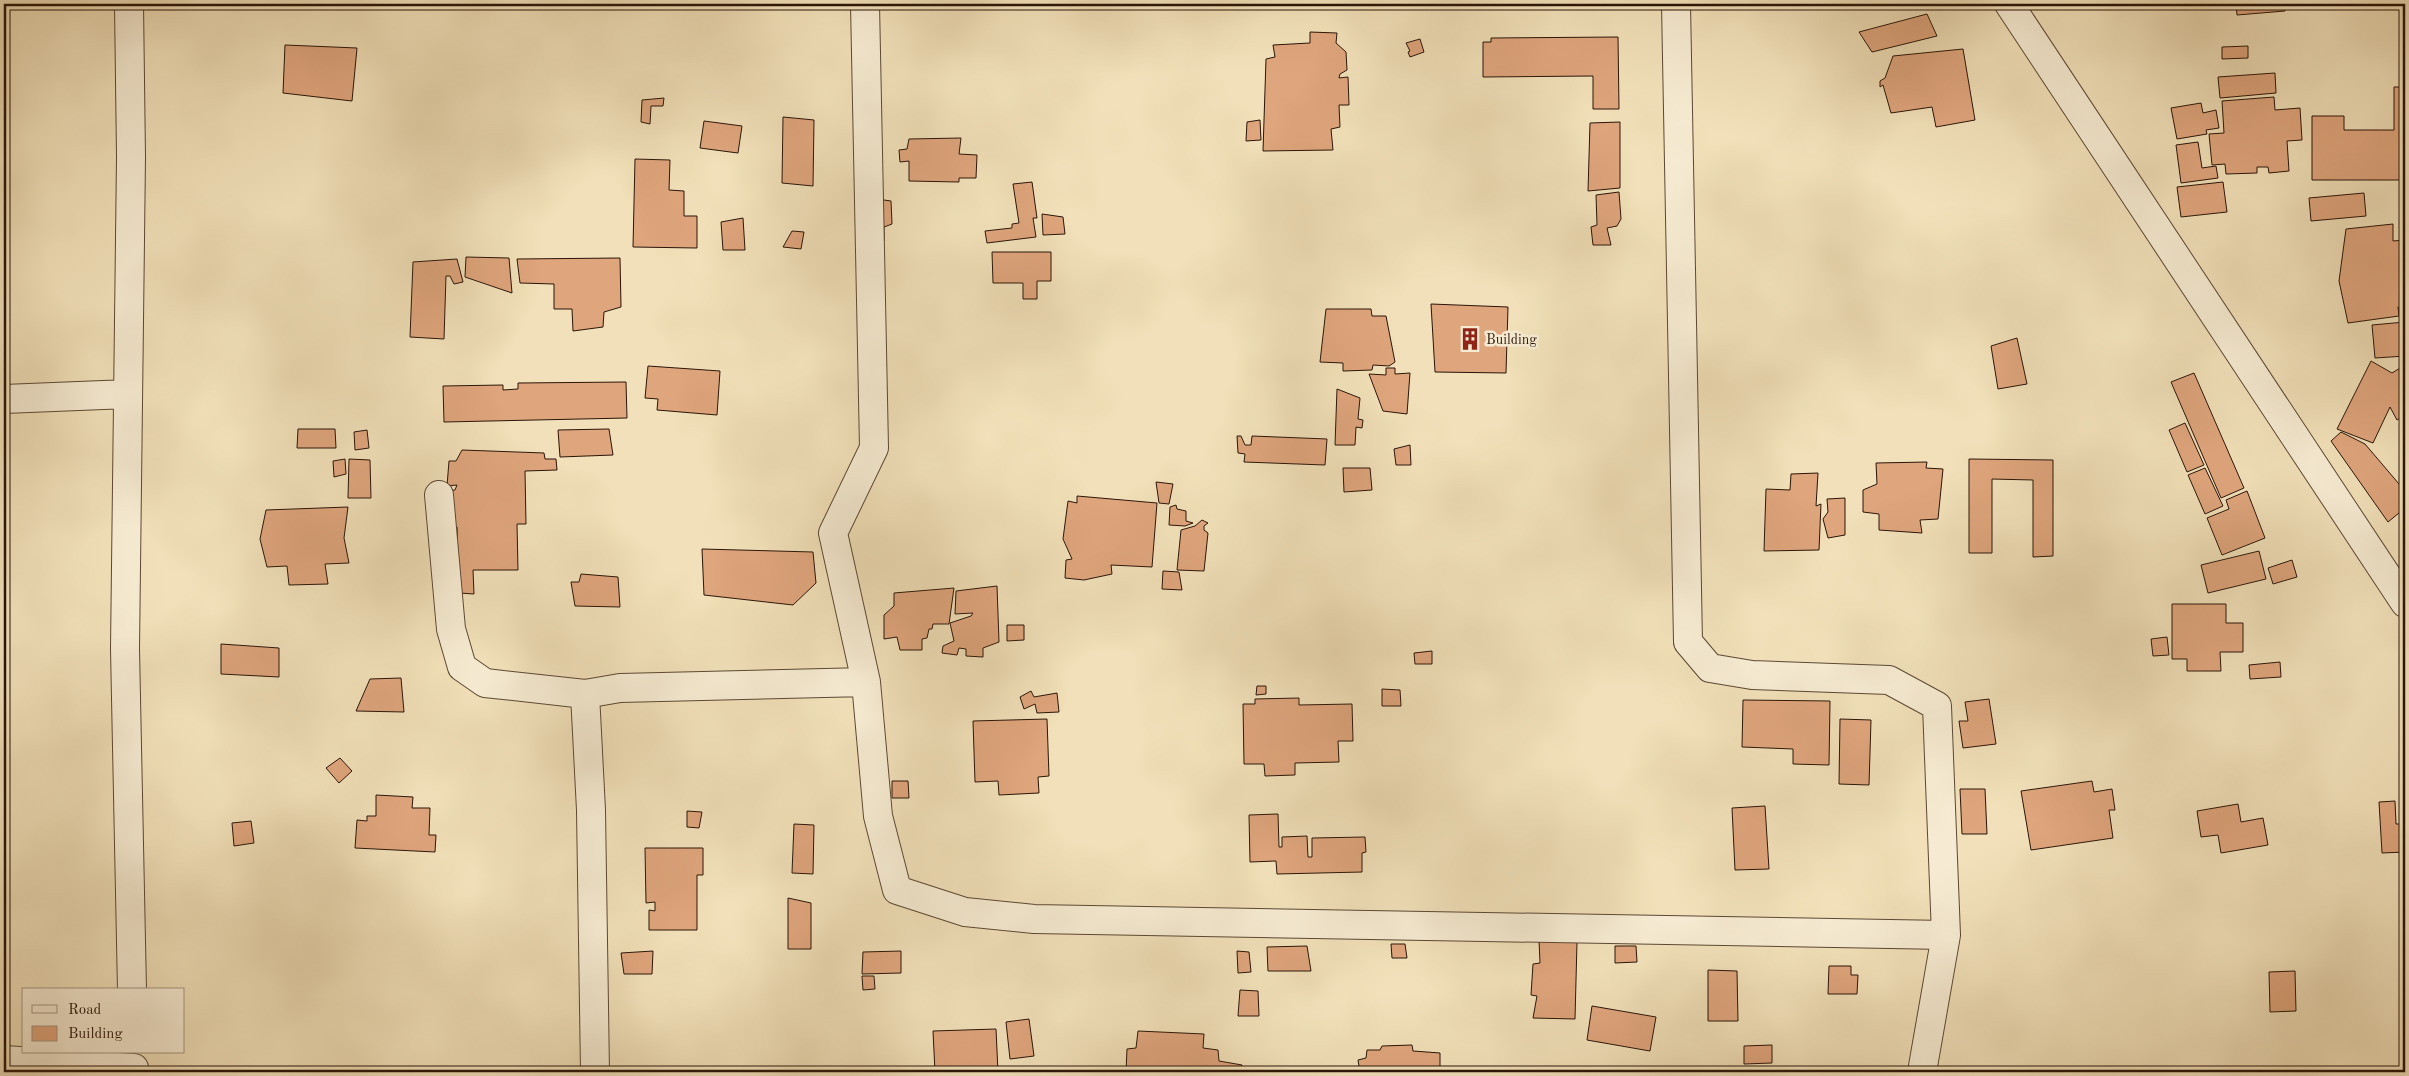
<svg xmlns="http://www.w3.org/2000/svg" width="2409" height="1076" viewBox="0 0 2409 1076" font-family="'Old Standard TT',serif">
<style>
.building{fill:#dfa57d;stroke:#2a1508}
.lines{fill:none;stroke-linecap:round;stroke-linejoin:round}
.minor-casing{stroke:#5c4834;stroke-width:30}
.minor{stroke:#f6ebd2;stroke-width:28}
.labels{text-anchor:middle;stroke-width:5;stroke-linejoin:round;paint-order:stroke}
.poi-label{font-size:14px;fill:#2a1508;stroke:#f6ebd2;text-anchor:start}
</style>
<rect width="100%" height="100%" fill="#f1e0b9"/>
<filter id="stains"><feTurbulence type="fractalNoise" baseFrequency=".004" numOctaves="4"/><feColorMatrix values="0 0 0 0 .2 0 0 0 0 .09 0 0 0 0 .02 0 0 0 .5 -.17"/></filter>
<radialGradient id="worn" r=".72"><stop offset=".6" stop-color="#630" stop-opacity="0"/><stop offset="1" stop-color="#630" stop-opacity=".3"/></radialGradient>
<path class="building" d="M2236,4H2285V11L2237,15Z
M1927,14L1937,36L1872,52L1859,32Z
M1310,32L1337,33L1336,43L1346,52L1347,70L1340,74L1339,78L1348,77L1349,105H1339L1340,127L1331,129L1333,150L1263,151L1266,59L1275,57L1273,45L1310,43Z
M1618,37L1619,109H1593V76L1483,77V42H1491V38Z
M1420,39L1424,52L1410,57L1408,52L1410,51L1406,43Z
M285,45L357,48L352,101L283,93Z
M2248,46V58L2222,59V47Z
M1963,49L1975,120L1936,127L1932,107L1891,113L1883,85L1880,87V81L1885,78L1893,56Z
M2275,73L2276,93L2220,98L2218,77Z
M2394,87H2405V180H2312V116H2344V130H2394Z
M2274,97L2275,110L2300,108L2302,140L2287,141L2289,171L2269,173L2268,167H2257V173L2226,174L2225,164L2212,165L2209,134L2224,133L2222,101Z
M664,98L663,106H651L650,124L641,122L642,100Z
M2201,103L2203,113L2216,110L2219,128L2206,130L2207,134L2177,139L2171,108Z
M783,117L814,120L813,186L782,183Z
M1260,120L1261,140L1246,141L1247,122Z
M704,121L742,126L738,153L700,148Z
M1620,122V188L1588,191L1590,123Z
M961,138L959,154L977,155L976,178H959V182L909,181V161L900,162L899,150L907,149L909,139Z
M2198,142L2202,168L2216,166L2218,178L2181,183L2176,145Z
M635,159L670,160L669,190L684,191V216H697V248L633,247Z
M1032,182L1037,218H1033L1036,237L987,243L985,231L1012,228V224L1019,223L1013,184Z
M2223,182L2227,212L2181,217L2177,187Z
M1619,192L1621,219L1617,226L1607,228L1611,245H1593L1591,227L1597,225L1596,195Z
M2364,193L2366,216L2311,221L2309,198Z
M877,199L891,201L892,224L884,227V241L877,240Z
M1042,214L1063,217L1065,234L1043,235Z
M743,218L745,250H723L721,222Z
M2393,224V241L2405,240V306L2398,307L2399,316L2348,323L2339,281L2346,229Z
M792,231L804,232L801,249L783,247Z
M992,252H1051V281H1037V299H1023V283H993Z
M466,257L509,258L512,293L465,277Z
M620,258L621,307L604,312L603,327L573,331L572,309H554V284L520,283L517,259Z
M457,259L463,282L454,284L450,276H446L444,339L410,337L413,262Z
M1431,304L1508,307L1506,373L1435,372Z
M1326,309H1371L1372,316H1386L1395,362L1389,366L1373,365L1372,370L1343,371V363L1320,362Z
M2405,322V356L2375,358L2372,325Z
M2017,338L2027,384L1998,389L1991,346Z
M2371,361L2392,373L2405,365V415L2397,420L2390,407L2373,443L2337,429Z
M648,366L720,371L717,415L657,410L658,399L645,398Z
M1386,368H1395V374L1410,373L1407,414L1383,411L1369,374L1386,375Z
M2194,373L2244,488L2221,498L2171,382Z
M626,382L627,418L444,422L443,386L503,385V390L518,389V383Z
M1337,389L1360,398L1358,419L1363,420L1362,428L1356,427L1355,445H1335Z
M2185,423L2204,465L2187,472L2169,430Z
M298,429H335L336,448H297Z
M609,429L613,455L560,457L558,430Z
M367,430L369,448L355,450L354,432Z
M2341,432L2365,444L2405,491V508L2388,522L2331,441Z
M1237,436H1241L1245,445H1251L1252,436L1327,439L1325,465L1244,462L1245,454L1238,453Z
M1410,445L1411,465H1396L1394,449Z
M462,450L544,453L545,459H556L557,470L525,471L526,524H517L518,570H473L474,594L459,593L457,527L446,526L447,491L455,490L457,485L447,486L449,461H456Z
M345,459L346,474L334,477L333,461Z
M349,459L370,460L371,498H348Z
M1969,459L2053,460V556L2033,557V480L1992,479V553H1969Z
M1927,462L1926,468L1943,469L1938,519L1920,520L1922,533L1879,530V514L1863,512V490L1877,484L1876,463Z
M1343,468H1370L1372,490L1344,492Z
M2205,468L2223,506L2205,514L2188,475Z
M1818,473L1816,506L1821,504L1819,550L1764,551L1766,489L1790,490L1791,474Z
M1156,482L1173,484L1169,504L1159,503Z
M2247,491L2265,538L2222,555L2207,518L2229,509L2226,500Z
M1077,496L1157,503L1152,567L1111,565L1112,574L1084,580L1065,578L1066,560L1072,559L1063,539L1068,501L1077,503Z
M1845,498V535L1828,538L1823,519L1828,512L1827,499Z
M1176,505L1177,509L1186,511V521L1193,523L1185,526L1169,525L1170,507Z
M348,507L344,538L349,563L325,564L328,584L289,585L287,566L267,567L260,539L266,510Z
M1202,520L1208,523L1204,526V530L1208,533L1204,571L1177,570L1181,530L1195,526Z
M702,549L813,552L816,583L793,605L704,595Z
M2259,551L2266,579L2208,593L2201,565Z
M2292,560L2297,577L2273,584L2268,568Z
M1163,571L1179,572L1182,590L1162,589Z
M581,574L618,577L620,607L575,606L571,582H579Z
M997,586L999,642L983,648V657L966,656V649L959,648L957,655L942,653L943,646L954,641L950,623L971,616L973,613L955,614L956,591Z
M954,588L949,624H933L932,629H929L927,638L922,639V650H900L897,637L884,639V615L894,606V593Z
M2172,604H2226V623H2243V652H2220L2221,671H2187V659H2172Z
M1007,625H1024V640L1007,641Z
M2167,637L2169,655L2153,656L2151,639Z
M221,644L279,648V677L221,674Z
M1432,651V664H1415L1414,653Z
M2280,662L2281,677L2250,679L2249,665Z
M401,678L404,712L356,711L370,679Z
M1257,686H1266V694L1256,695Z
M1382,689L1400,690L1401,706H1382Z
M1031,691L1034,697L1057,693L1059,712L1037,713L1035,704L1024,709L1020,697Z
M1299,698V705L1352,704L1353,741H1338L1339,762L1295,763V775L1265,776L1264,764H1244L1243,704H1255V699Z
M1989,699L1996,744L1963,748L1959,721H1968L1965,702Z
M1743,700L1830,701L1829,765L1793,764V749L1742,747Z
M1047,719L1049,776L1038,777L1039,793L999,795L998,781L975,782L973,721Z
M1840,719L1871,720L1869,785L1839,784Z
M340,758L352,771L339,783L326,768Z
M892,781H908L909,798H892Z
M2092,781L2094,792L2112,789L2115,810H2109L2113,838L2031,850L2021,791Z
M1960,789H1985L1987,834H1962Z
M376,795L413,797L412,808H430L429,835H436L435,852L355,848L357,820L367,821V816H376Z
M2395,801L2396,824H2405V852L2382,853L2379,802Z
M2238,804L2241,822L2263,818L2268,845L2221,853L2218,835L2201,837L2197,811Z
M1765,806L1769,869L1735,870L1732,808Z
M687,811L702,812L699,828L687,827Z
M1278,814L1279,847H1282V837L1307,836L1308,857H1312V838L1365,837L1366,852L1362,853V872L1277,874L1276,861L1250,862L1249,815Z
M251,821L254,843L234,846L232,823Z
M794,824L814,825L813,874L792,873Z
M645,848H703V875H697V930H649V910L655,911V902L646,903Z
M788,898L811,903V949H788Z
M1539,940L1577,942L1575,1019L1533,1018L1537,996L1531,995L1533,964L1540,963Z
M1391,944H1405L1407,958H1392Z
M1307,946L1311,971H1268L1267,947Z
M1615,946H1636L1637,962L1615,963Z
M653,951L652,974H624L621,953Z
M901,951V973L862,974L863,952Z
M1237,951L1249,952L1251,972L1238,973Z
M1829,966H1851V975H1858L1857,994H1828Z
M1708,970L1737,971L1738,1021H1708Z
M2295,971L2296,1011L2270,1012L2269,972Z
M862,976H874L875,989L863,990Z
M1240,990L1258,991L1259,1016H1238Z
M1592,1006L1656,1017L1650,1051L1587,1040Z
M1029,1019L1034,1056L1010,1059L1006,1022Z
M996,1029L998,1072H935L933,1031Z
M1138,1031L1204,1034L1203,1048L1218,1050L1219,1061L1242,1065V1072H1126L1127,1049L1136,1048Z
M1412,1045L1413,1051L1440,1053V1072H1360L1358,1060L1366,1058L1367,1050H1380L1382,1046Z
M1772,1045V1063L1744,1064V1046Z"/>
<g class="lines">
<defs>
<path id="minor" d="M129,4L131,157L125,649L132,990
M865,4L874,448L833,533L866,682L878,816L897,890L965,912L1034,919L1946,935
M1676,4L1688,642L1710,668L1752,675L1889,680L1937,706L1946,935L1922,1072
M2009,4L2405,603
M4,399L128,394
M439,495L451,629L462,667L485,683L585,694
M4,1060L134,1068
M595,1072L591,810L585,694L620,688L866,682"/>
</defs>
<use href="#minor" class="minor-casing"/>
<use href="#minor" class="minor"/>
</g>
<defs>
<symbol id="building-bare" viewBox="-9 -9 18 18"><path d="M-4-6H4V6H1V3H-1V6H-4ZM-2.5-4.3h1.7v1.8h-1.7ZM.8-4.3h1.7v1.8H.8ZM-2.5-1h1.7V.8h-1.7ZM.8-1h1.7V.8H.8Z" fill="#8f2418" stroke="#f6ebd2" stroke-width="2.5" paint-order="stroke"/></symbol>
</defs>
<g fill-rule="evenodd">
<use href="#building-bare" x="1454" y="323" width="32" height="32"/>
</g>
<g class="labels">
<g class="poi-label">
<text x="1486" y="344">Building</text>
</g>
</g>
<rect width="2409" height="1076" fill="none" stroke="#f1e0b9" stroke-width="20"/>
<rect x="5" y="5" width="2399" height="1066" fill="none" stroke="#2a1508" stroke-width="2.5"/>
<rect x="10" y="10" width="2389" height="1056" fill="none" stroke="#2a1508"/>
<rect x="22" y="988" width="162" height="65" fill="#f6ebd2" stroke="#a49581"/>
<rect x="32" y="1005" width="25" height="8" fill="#f6ebd2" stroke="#a49581"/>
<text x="68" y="1014" font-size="15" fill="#2a1508">Road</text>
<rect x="32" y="1026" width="25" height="15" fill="#dfa57d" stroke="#a49581"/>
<text x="68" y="1038" font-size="15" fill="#2a1508">Building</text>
<rect width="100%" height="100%" filter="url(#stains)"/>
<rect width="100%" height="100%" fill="url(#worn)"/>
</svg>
